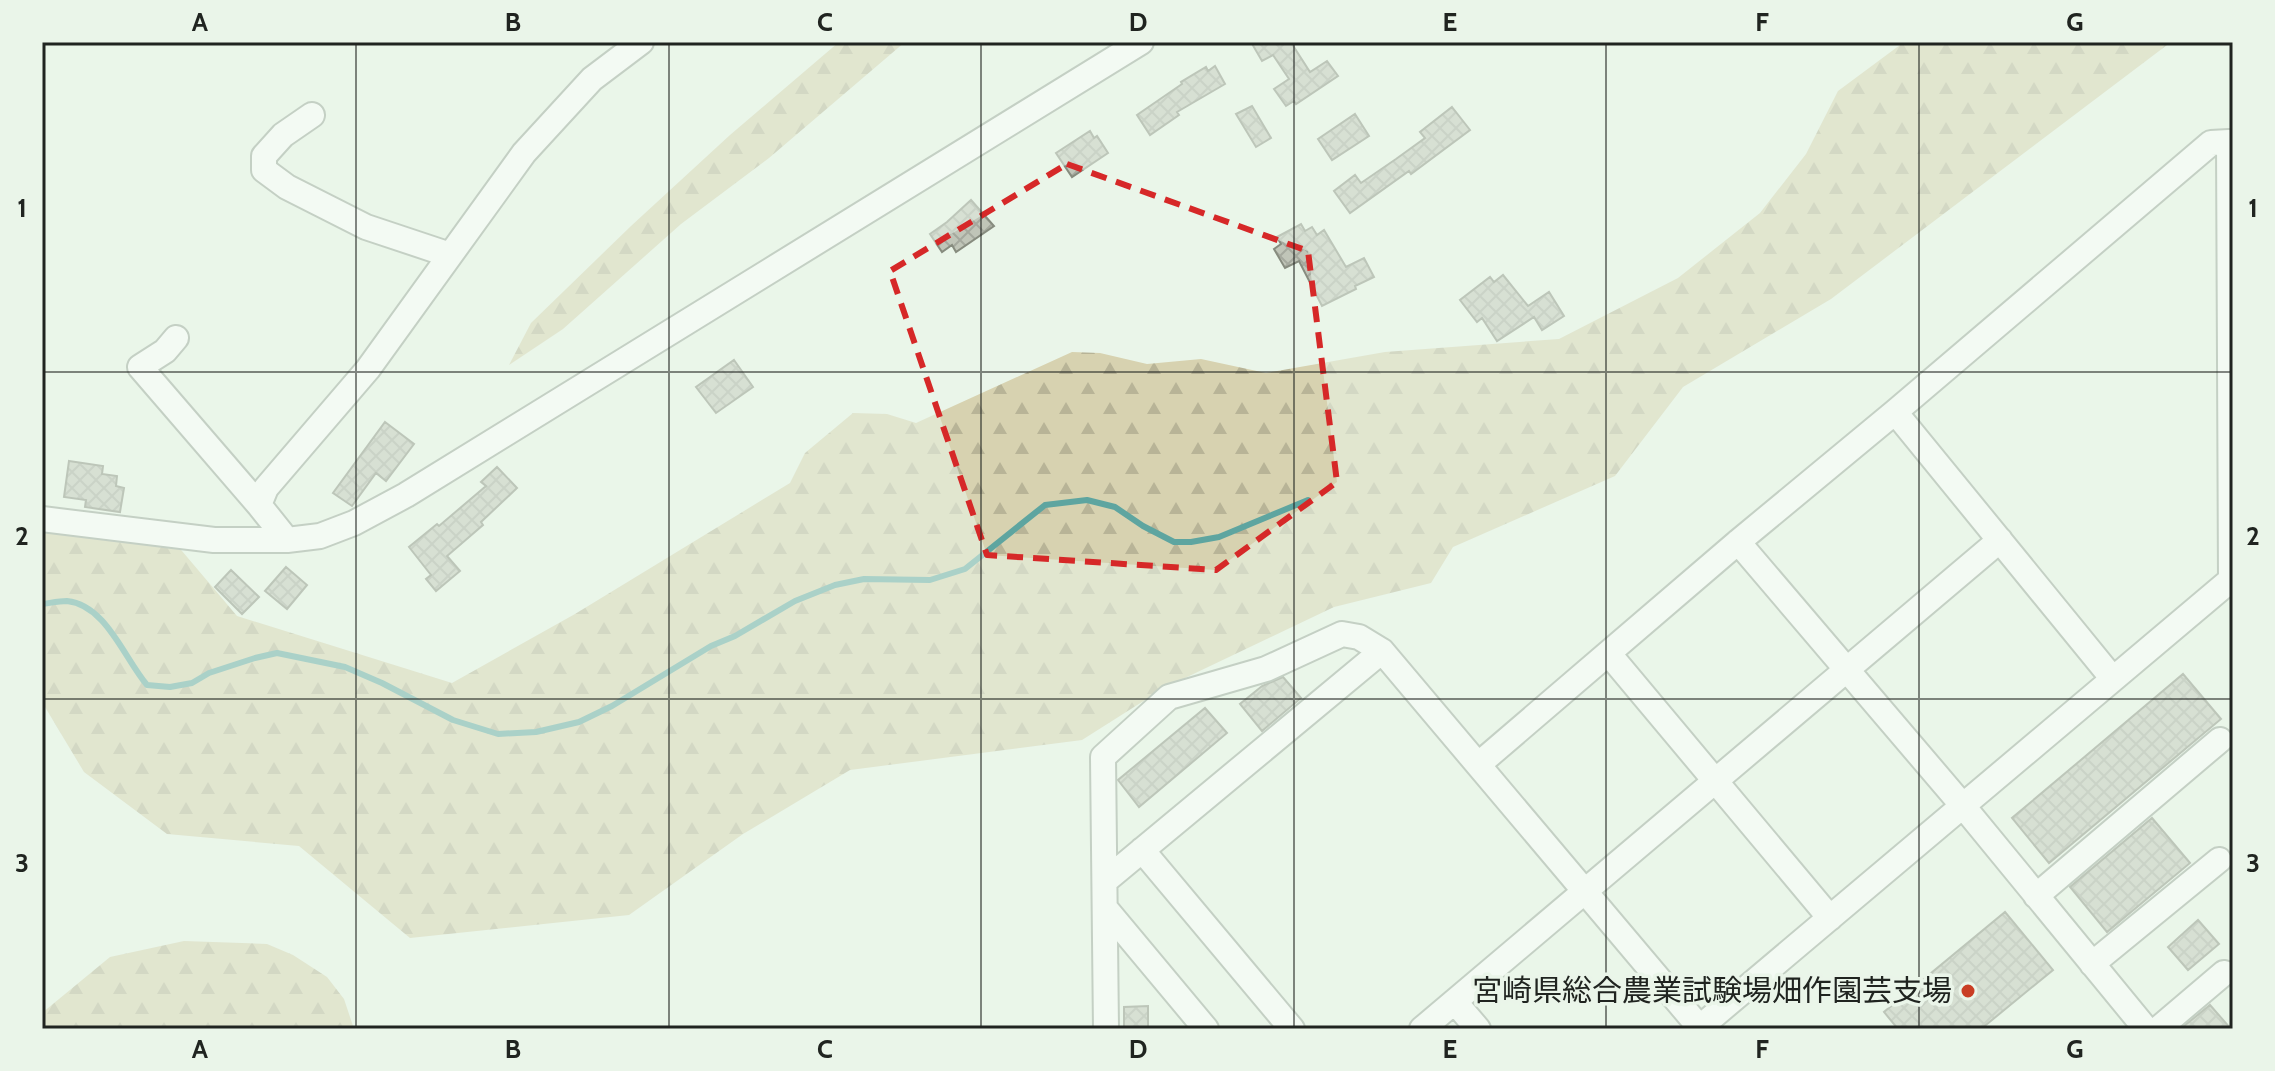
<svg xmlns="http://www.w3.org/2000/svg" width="2275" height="1071" viewBox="0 0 2275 1071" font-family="Cabin,'Noto Sans JP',sans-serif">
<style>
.forest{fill:url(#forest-firs)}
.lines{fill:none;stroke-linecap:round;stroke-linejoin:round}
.stream{stroke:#5ea5a0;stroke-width:6}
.building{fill:url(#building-cross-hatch);stroke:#878c7f;stroke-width:2}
.minor-casing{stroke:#98a298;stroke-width:28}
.minor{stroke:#fff;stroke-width:24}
.marked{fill:none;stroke:#d62828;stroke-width:6;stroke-dasharray:16 10;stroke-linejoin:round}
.grid{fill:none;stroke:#202420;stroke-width:2;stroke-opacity:0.55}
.poi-dot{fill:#c93e24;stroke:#eaf5e9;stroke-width:3}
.labels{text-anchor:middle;stroke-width:7;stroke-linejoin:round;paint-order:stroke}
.poi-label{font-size:30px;fill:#202420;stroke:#eaf5e9;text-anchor:end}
.neatline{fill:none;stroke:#202420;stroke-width:3}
.grid-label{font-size:26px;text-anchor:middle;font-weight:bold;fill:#202420}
</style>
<defs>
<pattern id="forest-firs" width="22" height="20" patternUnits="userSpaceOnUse" patternTransform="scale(2)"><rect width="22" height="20" fill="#d7d2b0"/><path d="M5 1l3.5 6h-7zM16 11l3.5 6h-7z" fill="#b8b497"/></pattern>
<pattern id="building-cross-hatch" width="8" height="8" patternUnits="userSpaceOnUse" patternTransform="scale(2)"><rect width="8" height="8" fill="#c0c5b8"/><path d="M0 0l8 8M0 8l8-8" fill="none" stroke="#a5a99e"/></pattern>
</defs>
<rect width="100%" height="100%" fill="#eaf5e9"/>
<path class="forest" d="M839,42H905L769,158L681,224L563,329L509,365L531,323L631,226L730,135Z
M1898,42H2171L1831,299L1683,387L1615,476L1453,547L1431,583L1334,607L1164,688L1082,740L850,770L743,834L629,915L410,938L299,846L167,834L84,772L42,702V533L171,538L237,616L452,683L575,614L790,483L805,453L853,413L887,414L916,423L1072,352L1100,353L1147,364L1201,359L1266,373L1385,352L1559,339L1678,278L1760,213L1806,154L1838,91L1900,45Z
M184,941L267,944L293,955L327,977L344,999L354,1029H42V1013L110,957Z"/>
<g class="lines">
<path class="stream" d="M42,604C50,603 59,601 67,601C106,605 124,658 147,685L170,687L192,683L209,673L255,658L277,653L345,667L382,683L453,720L498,734L536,732L579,722L612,706L711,646L735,636L795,601L835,585L864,579L930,580L965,569L1045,505L1087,500L1115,507L1143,526L1174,542H1191L1219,537L1308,500"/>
</g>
<path class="building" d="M1251,42H1295L1292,44L1310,72L1327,61L1338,76L1296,104L1294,101L1286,106L1274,89L1289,79L1273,55L1262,61Z
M1215,66L1225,84L1177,112L1179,115L1150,135L1137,115L1182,84L1181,82L1206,67L1208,71Z
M1252,106L1271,138L1256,147L1236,114Z
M1452,107L1470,130L1411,174L1409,171L1350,213L1334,191L1355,175L1361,183L1396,159L1425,138L1420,132Z
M1355,114L1369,136L1332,160L1318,139Z
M1090,131L1094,138L1097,136L1108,153L1072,177L1056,153Z
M971,200L994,226L956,252L952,245L942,252L930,234L947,222Z
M1301,224L1305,231L1312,227L1317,235L1324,230L1346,267L1364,258L1374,277L1355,286L1356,289L1322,306L1299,261L1285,268L1274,249L1281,244L1277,237Z
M1503,275L1528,306L1549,292L1564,316L1542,330L1534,317L1497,341L1482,318L1477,322L1460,300L1490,277L1494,282Z
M734,360L753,387L716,413L696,387Z
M385,422L414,444L386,481L376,473L352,506L333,493Z
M69,461L103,466L102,474L117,476L116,486L124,488L120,512L85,507L86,500L64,497Z
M497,467L517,488L481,522L483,525L447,556L460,571L436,591L426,579L431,575L409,547L437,524L439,526L486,486L481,482Z
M286,567L307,585L287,609L265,591Z
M231,570L259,597L242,614L215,587Z
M2183,674L2221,719L2049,863L2012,818Z
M1283,677L1301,698L1262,731L1240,704L1262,686Z
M1205,708L1227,733L1139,807L1118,780Z
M2152,818L2190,863L2107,932L2070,887Z
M2005,912L2053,970L1981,1029H1898L1884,1012Z
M2198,920L2219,944L2188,970L2168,947Z
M2210,1005L2231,1029H2181L2184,1026Z
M1148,1006V1029H1124V1007Z"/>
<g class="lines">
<defs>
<path id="minor" d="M312,115L283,135L264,156V170L287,187L366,227L450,255
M176,338L165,351L140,367L259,505
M1895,412L2113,679
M42,519L214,540H287L320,536L354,523L406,495L1141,42
M287,540L259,505L266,488L368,369L524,153L592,79L641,42
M1738,542L1963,806L2146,1029
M1609,654L1830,918
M1479,764L1738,542L1895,412L2211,143L2229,142L2231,580
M1142,850L1292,1029
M1105,881L1382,651
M2036,896L2220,740
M1105,908L1206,1029
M2092,964L2219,860
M1455,1002L1478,1029
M1106,1029L1103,757L1169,697L1266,669L1342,634L1359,637L1382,651L1701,1029
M1422,1029L2000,540
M1698,1029L2233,578
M2158,1029L2224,973"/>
</defs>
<use href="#minor" class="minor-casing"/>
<use href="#minor" class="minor"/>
</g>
<path d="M0 0H2275V1071H0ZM1067,164L1308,251L1337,482L1216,570L987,555L890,271Z" fill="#eaf5e9" fill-opacity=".55" fill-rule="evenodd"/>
<path class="marked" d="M1067,164L1308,251L1337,482L1216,570L987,555L890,271Z"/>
<path class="grid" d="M356,42V1029M669,42V1029M981,42V1029M1294,42V1029M1606,42V1029M1919,42V1029M42,372H2233M42,699H2233"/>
<circle class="poi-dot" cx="1968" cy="991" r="8"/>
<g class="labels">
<g class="poi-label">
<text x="1952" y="1001">宮崎県総合農業試験場畑作園芸支場</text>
</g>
</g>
<rect width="2275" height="1071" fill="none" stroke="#eaf5e9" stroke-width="88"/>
<rect x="44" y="44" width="2187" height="983" class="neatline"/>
<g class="grid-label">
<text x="200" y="31">A</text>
<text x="513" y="31">B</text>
<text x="825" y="31">C</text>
<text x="1138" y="31">D</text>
<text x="1450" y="31">E</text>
<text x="1762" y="31">F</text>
<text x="2075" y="31">G</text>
<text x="22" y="217">1</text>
<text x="2253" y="217">1</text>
<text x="22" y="545">2</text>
<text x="2253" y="545">2</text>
<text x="22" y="872">3</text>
<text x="2253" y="872">3</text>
<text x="200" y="1058">A</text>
<text x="513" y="1058">B</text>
<text x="825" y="1058">C</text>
<text x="1138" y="1058">D</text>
<text x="1450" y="1058">E</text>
<text x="1762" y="1058">F</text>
<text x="2075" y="1058">G</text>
</g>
</svg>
